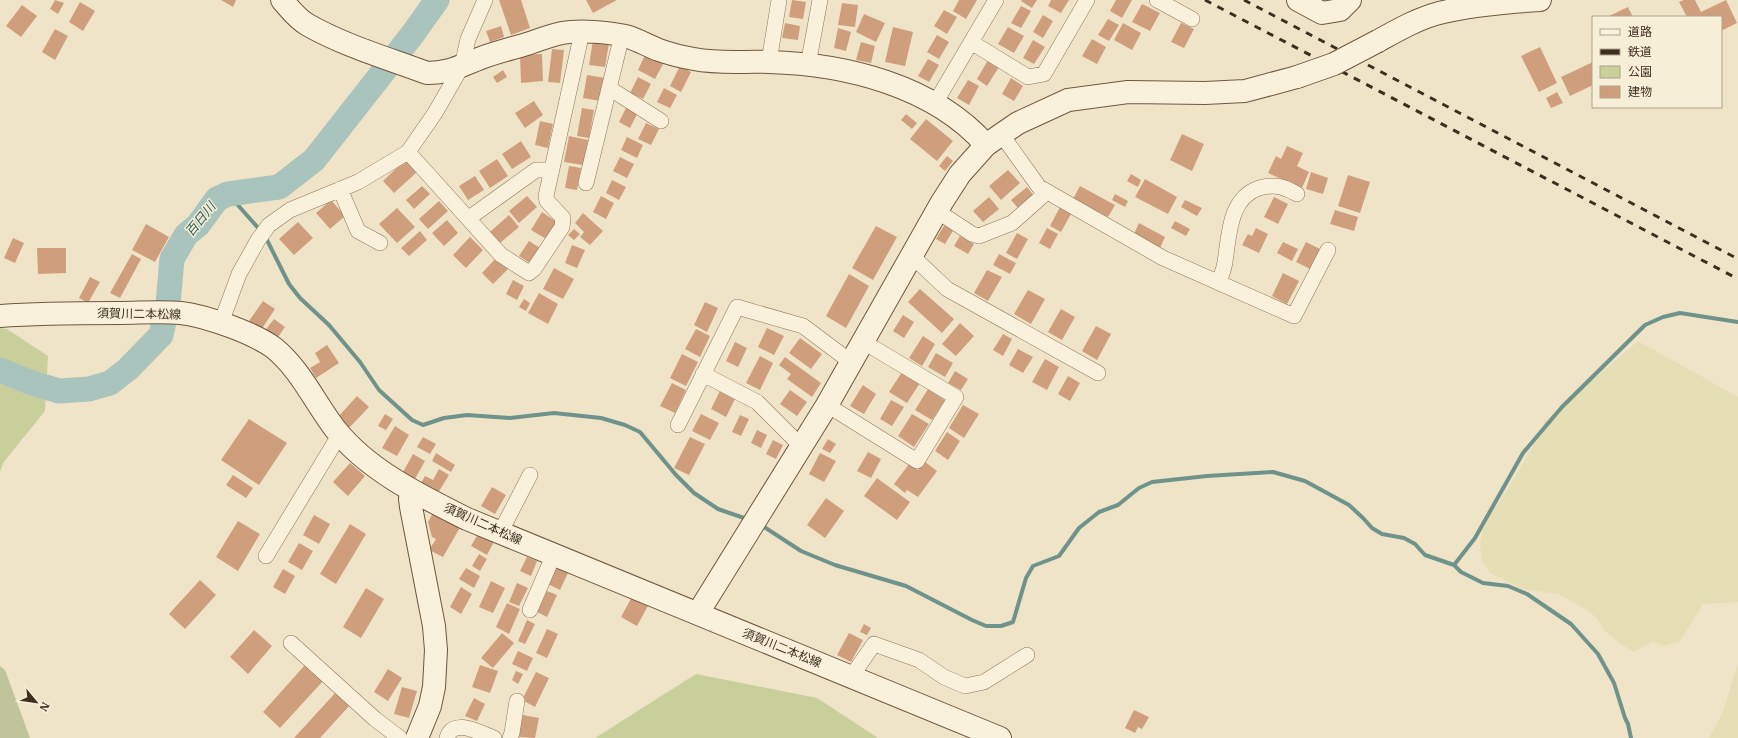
<svg xmlns="http://www.w3.org/2000/svg" width="1738" height="738" viewBox="0 0 1738 738" font-family="'IBM Plex Serif','Noto Sans JP',serif">
<style>
.farmland{fill:#e6deb5}
.green{fill:#c9cf9b}
.cemetery{fill:#bfc49a}
.lines{fill:none;stroke-linecap:round;stroke-linejoin:round}
.stream{stroke:#6f938a;stroke-width:4}
.river{stroke:#a9c4bc;stroke-width:25}
.building{fill:#cf9f7d}
.street-casing{stroke:#8d765c;stroke-width:16}
.secondary-casing{stroke:#6f573f;stroke-width:24}
.street{stroke:#faf1dc;stroke-width:15}
.secondary{stroke:#faf1dc;stroke-width:22}
.rail{stroke:#3d2e20;stroke-width:3;stroke-dasharray:7 7;stroke-linecap:butt}
.secondary-bridge-casing{stroke:#6f573f;stroke-width:24;stroke-linecap:butt}
.secondary-bridge{stroke:#faf1dc;stroke-width:22}
.labels{text-anchor:middle;stroke-width:3;stroke-linejoin:round;paint-order:stroke}
.street-label{font-size:12px;fill:#3d2e20;stroke:#f7eed8}
.water-label{font-size:13px;font-style:italic;fill:#2f5d5a;stroke:#f7eed8}
</style>
<rect width="100%" height="100%" fill="#f0e4c8"/>
<path class="farmland" d="M1638,341L1738,397V602L1703,604L1679,642L1663,646L1653,641L1634,652L1621,644L1605,631L1595,616L1579,605L1558,594L1523,589L1490,573L1482,561L1480,544L1483,529L1492,512L1508,489L1535,443L1544,422Z
M1738,663V738H1709L1723,712Z"/>
<path class="green" d="M0,328L7,329L48,356L45,411L3,463L0,472Z
M696,674L817,698L878,738H595Z"/>
<path class="cemetery" d="M0,666L5,670L30,738H0Z"/>
<g class="lines">
<path class="stream" d="M228,194L261,231
M265,236L289,284L300,298L329,325L360,362L379,390L412,420L423,425L444,418L467,415L510,418L554,413L601,418L625,425L640,432L676,475L694,493L718,509L747,519
M761,525L801,551L835,565L906,586L972,620L986,626H1001L1013,622L1026,578L1033,566L1059,556L1079,528L1099,512L1118,505L1139,488L1152,482L1207,476L1273,472L1305,481L1349,505L1363,518L1372,528L1382,534L1404,538L1415,544L1425,555L1454,565L1461,572L1483,583L1508,586L1527,594L1571,624L1598,654L1614,683L1625,718L1628,724L1631,738
M1454,565L1475,538L1523,453L1562,407L1645,325L1663,317L1680,313L1738,322"/>
<path class="river" d="M0,370L32,383L59,391L89,389L110,383L128,369L161,335L168,304L172,259L186,235L198,225L217,199L228,194L279,187L314,160L412,35L437,0"/>
</g>
<path class="building" d="M55,0L64,3L58,14L50,9Z
M221,0H236L233,7Z
M499,0H521L530,28L511,35Z
M586,0H617L593,13Z
M792,0L806,2L803,19L789,17Z
M959,0H977L966,19L953,11Z
M1022,0H1037L1032,8L1021,1Z
M1051,0H1069L1061,13L1048,6Z
M1116,0H1132L1122,18L1110,11Z
M1684,0H1695L1701,12L1726,0L1737,23L1721,31V17H1687L1679,2Z
M80,2L95,11L83,31L69,22Z
M842,3L858,5L855,27L838,25Z
M1142,4L1160,13L1150,31L1132,22Z
M22,5L37,16L21,37L6,26Z
M1021,6L1031,11L1021,28L1011,23Z
M1628,7L1633,17H1607Z
M944,10L957,17L947,34L934,26Z
M864,14L885,23L876,42L856,32Z
M1043,15L1053,21L1043,38L1033,32Z
M1108,19L1119,25L1109,41L1098,35Z
M785,23L800,26L798,40L782,38Z
M1123,23L1141,33L1132,50L1114,40Z
M1181,23L1194,29L1184,48L1171,42Z
M501,26L504,37L490,42L486,31Z
M893,27L913,32L905,66L885,62Z
M1008,27L1024,36L1014,53L998,44Z
M838,28L851,32L846,51L834,48Z
M55,29L68,36L55,60L42,52Z
M937,35L949,42L939,59L927,52Z
M1092,39L1106,47L1097,64L1082,56Z
M593,40L609,43L605,67L589,65Z
M1033,40L1045,47L1034,64L1023,58Z
M861,42L875,46L871,63L856,60Z
M1540,47L1557,83L1539,92L1521,56Z
M552,49L564,50L560,83L548,82Z
M542,54L543,81L521,83L520,55Z
M645,55L663,64L655,79L638,70Z
M928,59L939,65L929,82L918,76Z
M988,60L999,67L987,86L977,79Z
M1593,62V85L1570,96L1561,77Z
M680,66L691,72L681,92L670,86Z
M503,70L507,77L497,83L493,77Z
M587,75L605,78L600,101L583,98Z
M638,77L651,84L643,99L630,93Z
M1011,78L1023,86L1014,101L1002,94Z
M968,80L979,86L969,105L957,98Z
M664,88L677,95L670,108L657,102Z
M1557,92L1563,103L1551,108L1546,98Z
M534,101L543,115L525,128L515,113Z
M627,106L638,112L630,128L619,122Z
M582,108L594,110L589,138L577,136Z
M906,114L917,123L912,129L901,120Z
M926,119L953,141L937,161L910,139Z
M540,121L553,124L548,148L535,145Z
M646,123L659,129L651,145L638,139Z
M1182,134L1204,144L1192,171L1170,160Z
M569,136L588,140L583,165L564,162Z
M627,137L643,145L637,158L621,150Z
M521,141L531,157L512,169L502,154Z
M1287,146L1303,153L1297,166L1309,172L1302,188L1268,173L1276,156L1281,159Z
M947,156L953,161L945,171L939,166Z
M620,157L634,164L627,178L613,171Z
M406,159L417,172L394,193L383,181Z
M497,159L508,176L490,188L479,171Z
M569,166L581,168L577,190L565,188Z
M1008,170L1020,183L1001,200L989,186Z
M1311,172L1328,178L1323,194L1306,189Z
M1131,174L1141,180L1138,187L1127,181Z
M1348,175L1370,182L1360,213L1338,206Z
M475,176L484,190L468,200L459,186Z
M1145,179L1177,197L1168,214L1135,197Z
M612,180L626,187L619,200L606,193Z
M422,186L430,194L414,209L406,200Z
M1080,186L1115,205L1108,217L1073,199Z
M1027,187L1034,196L1019,209L1011,200Z
M1115,194L1128,201L1125,207L1112,200Z
M527,196L537,207L519,223L509,211Z
M601,196L614,203L606,219L593,212Z
M989,197L999,209L983,222L973,211Z
M1274,197L1288,204L1278,224L1264,217Z
M331,200L345,216L330,229L316,213Z
M1185,200L1202,208L1197,216L1181,207Z
M439,201L448,211L428,229L419,219Z
M1060,207L1071,214L1061,232L1050,226Z
M397,208L415,227L397,243L379,224Z
M1335,210L1358,217L1354,231L1330,224Z
M542,212L558,223L548,240L531,230Z
M583,213L603,231L590,245L580,237L584,232L575,223Z
M509,215L519,227L500,243L490,232Z
M447,220L458,233L444,246L432,233Z
M1175,221L1190,229L1186,236L1171,228Z
M298,222L313,238L294,255L279,239Z
M1139,223L1165,237L1160,248L1134,234Z
M146,224L169,237L155,262L132,250Z
M945,224L954,229L945,244L936,239Z
M876,226L897,237L873,280L852,268Z
M1047,228L1058,234L1050,249L1039,243Z
M1256,228L1268,234L1259,253L1242,245L1248,234L1252,236Z
M574,229L580,234L574,240L568,235Z
M420,231L427,240L409,256L401,248Z
M1017,233L1028,239L1017,259L1006,253Z
M960,236L974,244L968,254L954,246Z
M470,237L483,250L466,268L453,255Z
M13,238L24,243L15,263L4,258Z
M529,241L540,248L530,263L519,256Z
M1283,242L1298,249L1292,261L1277,253Z
M1306,242L1320,249L1310,269L1296,262Z
M572,245L585,250L577,268L565,263Z
M37,248H66V273L38,274Z
M132,254L141,259L120,298L110,293Z
M999,254L1016,263L1010,274L993,265Z
M496,258L508,269L493,284L482,273Z
M554,268L574,279L563,299L543,289Z
M987,270L1002,277L988,301L974,293Z
M1283,273L1299,281L1287,304L1272,296Z
M849,274L869,286L846,328L826,316Z
M90,277L100,282L88,303L79,298Z
M513,280L524,286L517,300L506,294Z
M920,289L954,319L942,333L908,302Z
M1028,290L1045,299L1031,324L1014,314Z
M539,293L558,304L548,324L528,313Z
M524,299L530,303L526,311L519,307Z
M263,301L275,309L261,330L249,321Z
M705,302L718,308L707,332L694,325Z
M1061,309L1075,317L1062,340L1048,332Z
M903,315L914,322L904,338L893,331Z
M274,319L285,327L276,340L264,332Z
M960,323L974,336L956,356L942,344Z
M1096,326L1111,334L1097,360L1082,351Z
M767,328L784,336L774,355L758,347Z
M696,329L710,336L700,357L685,349Z
M1003,334L1012,339L1003,356L993,350Z
M923,336L935,344L922,366L909,358Z
M800,338L822,354L811,369L789,353Z
M735,342L747,348L738,367L726,361Z
M327,345L339,363L316,378L310,368L320,362L315,353Z
M1018,349L1033,357L1023,373L1009,365Z
M936,353L953,363L945,377L928,367Z
M682,354L698,362L686,386L670,378Z
M760,356L773,363L760,390L746,383Z
M785,357L821,383L812,397L787,379L791,374L779,365Z
M1045,359L1059,367L1047,390L1032,382Z
M955,371L968,379L961,390L948,383Z
M902,372L920,383L907,403L889,392Z
M1068,376L1080,383L1070,401L1058,394Z
M672,383L686,390L675,413L660,406Z
M863,385L876,394L864,414L850,406Z
M721,389L736,397L726,417L711,409Z
M928,389L945,400L932,420L915,410Z
M790,390L807,402L797,416L780,404Z
M357,396L369,407L349,428L338,417Z
M891,400L904,407L892,426L880,419Z
M963,405L979,414L964,438L949,428Z
M385,414L393,419L386,430L378,426Z
M701,414L719,423L710,440L692,431Z
M912,414L929,424L914,447L898,436Z
M740,415L749,419L741,436L732,432Z
M249,419L287,443L259,485L221,460Z
M395,426L409,435L397,456L382,448Z
M757,430L767,435L761,448L751,443Z
M947,432L960,441L948,460L935,451Z
M423,437L436,444L430,454L417,447Z
M690,437L705,444L689,475L674,468Z
M828,439L836,444L830,453L822,449Z
M773,440L783,445L776,459L766,454Z
M868,452L881,459L871,478L857,471Z
M436,453L455,465L451,472L432,461Z
M820,453L836,461L824,482L809,474Z
M413,454L425,461L415,479L403,472Z
M924,461L937,471L918,497L907,490L905,493L894,484L909,464L918,470Z
M350,463L365,476L348,496L333,482Z
M439,469L449,475L438,493L421,483L425,476L433,480Z
M233,475L253,488L246,498L226,485Z
M877,478L910,502L897,520L864,496Z
M492,487L506,495L495,514L481,506Z
M826,498L844,511L825,538L807,525Z
M435,509L462,524L443,557L429,550L436,539L432,537L428,522Z
M314,515L330,524L319,544L303,535Z
M238,521L260,534L238,571L216,557Z
M350,524L366,534L336,584L320,574Z
M481,529L496,538L487,555L471,546Z
M299,543L313,551L302,570L288,562Z
M479,554L487,559L480,571L472,566Z
M527,557L537,561L531,576L520,571Z
M556,567L568,573L560,590L548,584Z
M466,568L480,576L474,588L459,579Z
M283,569L295,576L285,594L273,587Z
M200,580L216,595L185,629L169,614Z
M491,581L505,588L493,613L479,607Z
M517,583L528,588L519,606L509,602Z
M461,587L472,594L461,614L450,607Z
M366,588L384,599L361,638L343,627Z
M547,591L557,595L547,617L537,612Z
M633,595L649,604L637,626L621,617Z
M507,603L520,609L509,634L496,627Z
M527,620L535,624L525,644L518,641Z
M864,624L871,628L867,635L860,632Z
M547,629L558,634L547,658L536,653Z
M254,630L272,646L248,674L230,657Z
M502,633L514,643L493,668L481,658Z
M849,633L863,640L851,662L837,655Z
M518,651L533,658L527,671L512,664Z
M305,665L323,681L280,728L263,712Z
M480,665L498,671L490,693L472,687Z
M388,669L402,678L388,701L374,692Z
M516,671L523,674L518,684L512,680Z
M536,672L549,678L535,707L522,700Z
M402,687L417,691L409,718L394,714Z
M336,692L350,705L320,738H294Z
M474,698L485,704L477,721L465,716Z
M1134,710L1149,717L1142,729L1138,727L1135,733L1125,728Z
M523,715L539,718L535,738L518,737Z"/>
<g class="lines">
<defs>
<path id="street" d="M1157,0L1192,19
M971,42L1028,77L1044,74L1087,0
M769,62L779,0
M808,65L820,0
M609,88L661,121
M934,105L996,0
M1001,134L1039,187L1163,258L1294,316L1328,250
M408,152L501,255L529,273L534,269L562,227L563,218L547,201L546,196L582,32
M586,183L622,35
M340,189L358,231L380,243
M937,211L972,234L979,236L1012,223L1047,192
M469,218L536,170H552
M911,255L947,289L1098,373
M1219,283C1221,276 1224,269 1225,262C1229,236 1229,198 1259,188C1274,184 1283,186 1297,194
M221,323L239,274L258,240L269,225L290,210L358,182L408,152L435,113L462,66L468,39L485,0
M703,374L757,402L801,446
M827,405L917,461L956,397L862,341
M678,425L737,307L803,326L851,362
M500,533L530,475
M266,556L340,434
M530,610L554,554
M291,643L375,719L400,738
M851,677L874,644L919,660L944,677L965,686L984,682L1027,655
M447,738C453,717 480,733 494,738
M510,738L512,733L517,701"/>
<path id="secondary" d="M282,0C290,9 297,19 308,25C345,46 387,58 427,73C450,73 460,66 481,58C497,52 514,48 530,43C541,39 552,35 562,33C579,30 609,32 625,36C637,39 648,46 659,50C670,54 682,57 694,59C719,64 744,61 769,62C846,64 934,86 986,145
M1298,0L1322,13L1340,10L1350,0
M1378,41C1398,30 1417,19 1439,13C1472,5 1506,2 1540,0
M0,316C39,313 78,313 118,313C139,313 160,311 181,313C206,316 254,333 274,348C301,370 315,403 336,430C369,471 421,496 467,519L1000,738
M413,492L410,499L411,507L434,626L436,650L434,687L430,706L417,738
M698,613L827,405L942,202L960,174L986,145L1018,123L1068,100L1128,92L1205,93L1245,91L1297,77"/>
</defs>
<use href="#street" class="street-casing"/>
<use href="#secondary" class="secondary-casing"/>
<use href="#street" class="street"/>
<use href="#secondary" class="secondary"/>
<path class="rail" d="M1205,0L1738,279
M1244,0L1738,259"/>
<defs>
<path id="secondary-bridge" d="M1297,77L1334,64L1378,41"/>
</defs>
<use href="#secondary-bridge" class="secondary-bridge-casing"/>
<use href="#secondary-bridge" class="secondary-bridge"/>
</g>
<g class="labels">
<g class="street-label">
<text transform="translate(139 314) rotate(1)" y="4">須賀川二本松線</text>
<text transform="translate(483 524) rotate(24)" y="4">須賀川二本松線</text>
<text transform="translate(782 648) rotate(22)" y="4">須賀川二本松線</text>
</g>
<g class="water-label">
<text transform="translate(200 219) rotate(-51)" y="5">百日川</text>
</g>
</g>
<rect x="1592" y="16" width="130" height="92" fill="#f7eed8" stroke="#ada18e"/>
<rect x="1600" y="29" width="20" height="6" fill="#faf1dc" stroke="#ada18e"/>
<text x="1628" y="36" font-size="12" fill="#3d2e20">道路</text>
<rect x="1600" y="49" width="20" height="6" fill="#3d2e20" stroke="#ada18e"/>
<text x="1628" y="56" font-size="12" fill="#3d2e20">鉄道</text>
<rect x="1600" y="66" width="20" height="12" fill="#c9cf9b" stroke="#ada18e"/>
<text x="1628" y="76" font-size="12" fill="#3d2e20">公園</text>
<rect x="1600" y="86" width="20" height="12" fill="#cf9f7d" stroke="#ada18e"/>
<text x="1628" y="96" font-size="12" fill="#3d2e20">建物</text>
<g transform="translate(36 702) rotate(119)" stroke="#f7eed8" stroke-width="3" paint-order="stroke">
<path d="M0-3L7 15L0 10L-7 15Z" fill="#3d2e20"/>
<text y="-6" font-size="11" font-weight="bold" text-anchor="middle" fill="#3d2e20">N</text>
</g>
</svg>
